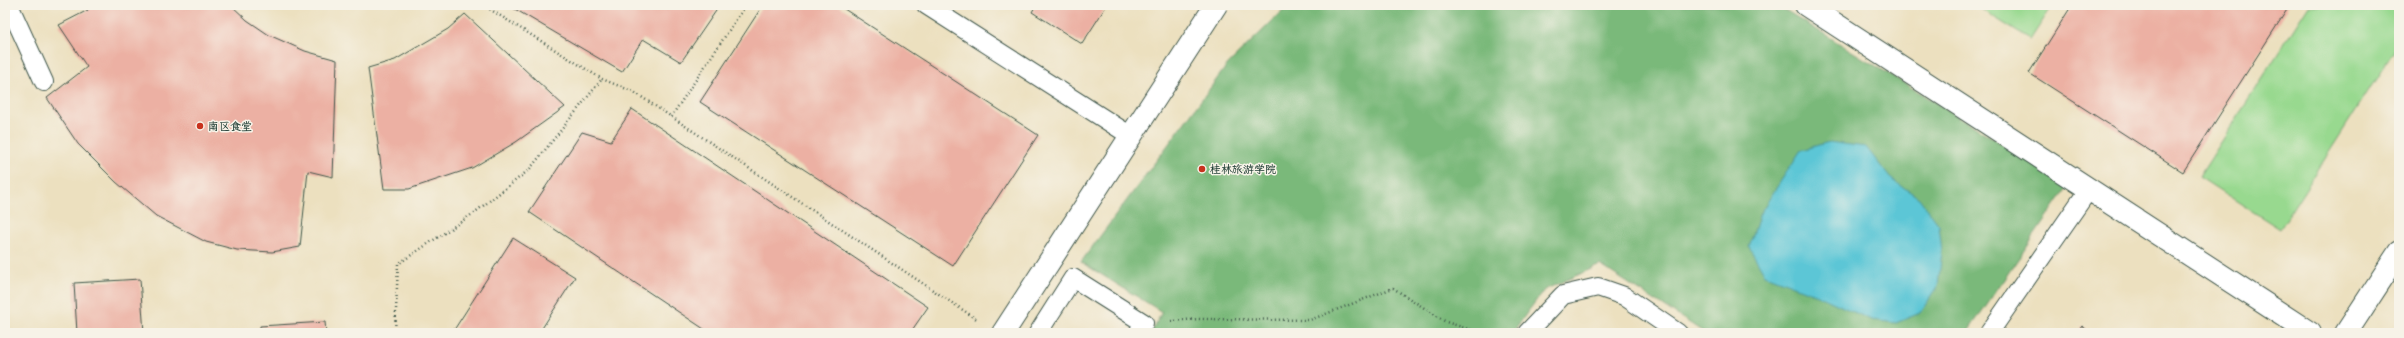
<svg xmlns="http://www.w3.org/2000/svg" width="2404" height="338" viewBox="0 0 2404 338" font-family="'Comic Neue','LXGW WenKai TC',sans-serif">
<style>
.green{fill:#98d98f;stroke:#5c8b62}
.forest{fill:#7ab97a;stroke:#4c7b57}
.water{fill:#5bc6d6;stroke:#3d8285}
.building{fill:#ecb0a3}
.lines{fill:none;stroke-linecap:round;stroke-linejoin:round}
.lane-casing{stroke:#3e5549;stroke-width:20}
.street-casing{stroke:#3e5549;stroke-width:24}
.path{stroke:#3e5549;stroke-width:2.5;stroke-dasharray:1 3;stroke-linecap:butt}
.lane{stroke:#fff;stroke-width:18}
.street{stroke:#fff;stroke-width:22}
.poi-dot{fill:#c8321e;stroke:#f7f3e8;stroke-width:1.5}
.labels{text-anchor:middle;stroke-width:3;stroke-linejoin:round;paint-order:stroke}
.poi-label{font-size:11px;font-weight:bold;fill:#1f3d34;stroke:#f7f3e8;text-anchor:start}
</style>
<rect width="100%" height="100%" fill="#f7f3e8"/>
<filter id="ink" filterUnits="userSpaceOnUse"><feTurbulence type="fractalNoise" baseFrequency=".025" numOctaves="2"/><feDisplacementMap in="SourceGraphic" scale="8" xChannelSelector="R" yChannelSelector="G"/><feConvolveMatrix kernelMatrix="1 2 1 2 8 2 1 2 1" color-interpolation-filters="sRGB"/></filter>
<filter id="wash" filterUnits="userSpaceOnUse"><feTurbulence type="fractalNoise" baseFrequency=".012" numOctaves="4" result="noise"/><feDisplacementMap in="SourceGraphic" scale="16" xChannelSelector="R" yChannelSelector="G"/><feGaussianBlur stdDeviation="0.9" result="paint"/><feColorMatrix in="noise" values="0 0 0 0 0 0 0 0 0 0 0 0 0 0 0 0 0 1.4 0 .05"/><feComposite in="paint" operator="in"/></filter>
<g filter="url(#wash)">
<rect width="100%" height="100%" fill="#ece0bf"/>
<path class="green" d="M1975,5H2053L2030,40Z
M2309,5H2399V43L2280,229L2199,177Z"/>
<path class="forest" d="M1289,5H1777L2069,185L1967,333H1705L1600,265L1544,290L1512,333H1151L1162,312L1081,262L1228,64Z"/>
<path class="water" d="M1829,142L1866,147L1890,178L1919,198L1939,225L1942,251L1938,286L1920,313L1896,323L1871,320L1817,295L1765,275L1749,247L1760,213L1801,150Z"/>
<g id="blocks">
<path class="building" d="M86,5H231L247,20L269,35L305,51L337,60L333,177L308,171L300,247L272,252L237,250L206,242L156,216L116,182L78,144L47,98L87,67L59,25L88,10Z
M508,5H720L681,62L643,39L622,72Z
M763,5H838L1038,135L953,266L700,102Z
M1036,5H1107L1082,44L1032,12Z
M2072,5H2290L2183,172L2029,73Z
M465,14L565,107L516,142L472,168L409,189H384L368,68L395,60L448,29Z
M632,109L928,307L910,333H710L529,212L582,132L611,141Z
M513,238L575,277L539,333H452Z
M140,279L144,333H77L74,283Z
M325,322L326,333H260V326Z
M2082,326L2091,333H2077Z"/>
</g>
</g>
<g filter="url(#ink)">
<use href="#blocks" fill-opacity="0" stroke="#3e5549" stroke-width="1"/>
<g class="lines">
<defs>
<path id="lane" d="M9,5L44,82
M926,5L1131,136
M1038,333L1073,278L1144,323L1138,333
M1527,333L1563,295L1598,287L1624,296L1678,333
M1989,333L2089,189"/>
<path id="street" d="M1806,5L2310,333
M1003,333L1216,5
M2346,333L2399,252"/>
</defs>
<use href="#lane" class="lane-casing"/>
<use href="#street" class="street-casing"/>
<path class="path" d="M483,5L602,79L634,92L978,320
M671,117L746,5
M1171,321L1198,319L1310,320L1393,288L1446,322L1481,333
M395,333L398,264L474,213L529,170L602,79"/>
<use href="#lane" class="lane"/>
<use href="#street" class="street"/>
</g>
</g>
<g class="poi-dot">
<circle cx="200" cy="126" r="4"/>
<circle cx="1202" cy="169" r="4"/>
</g>
<g class="labels">
<g class="poi-label">
<text x="208" y="130">南区食堂</text>
<text x="1210" y="173">桂林旅游学院</text>
</g>
</g>
<rect width="2404" height="338" fill="none" stroke="#f7f3e8" stroke-width="20"/>
</svg>
